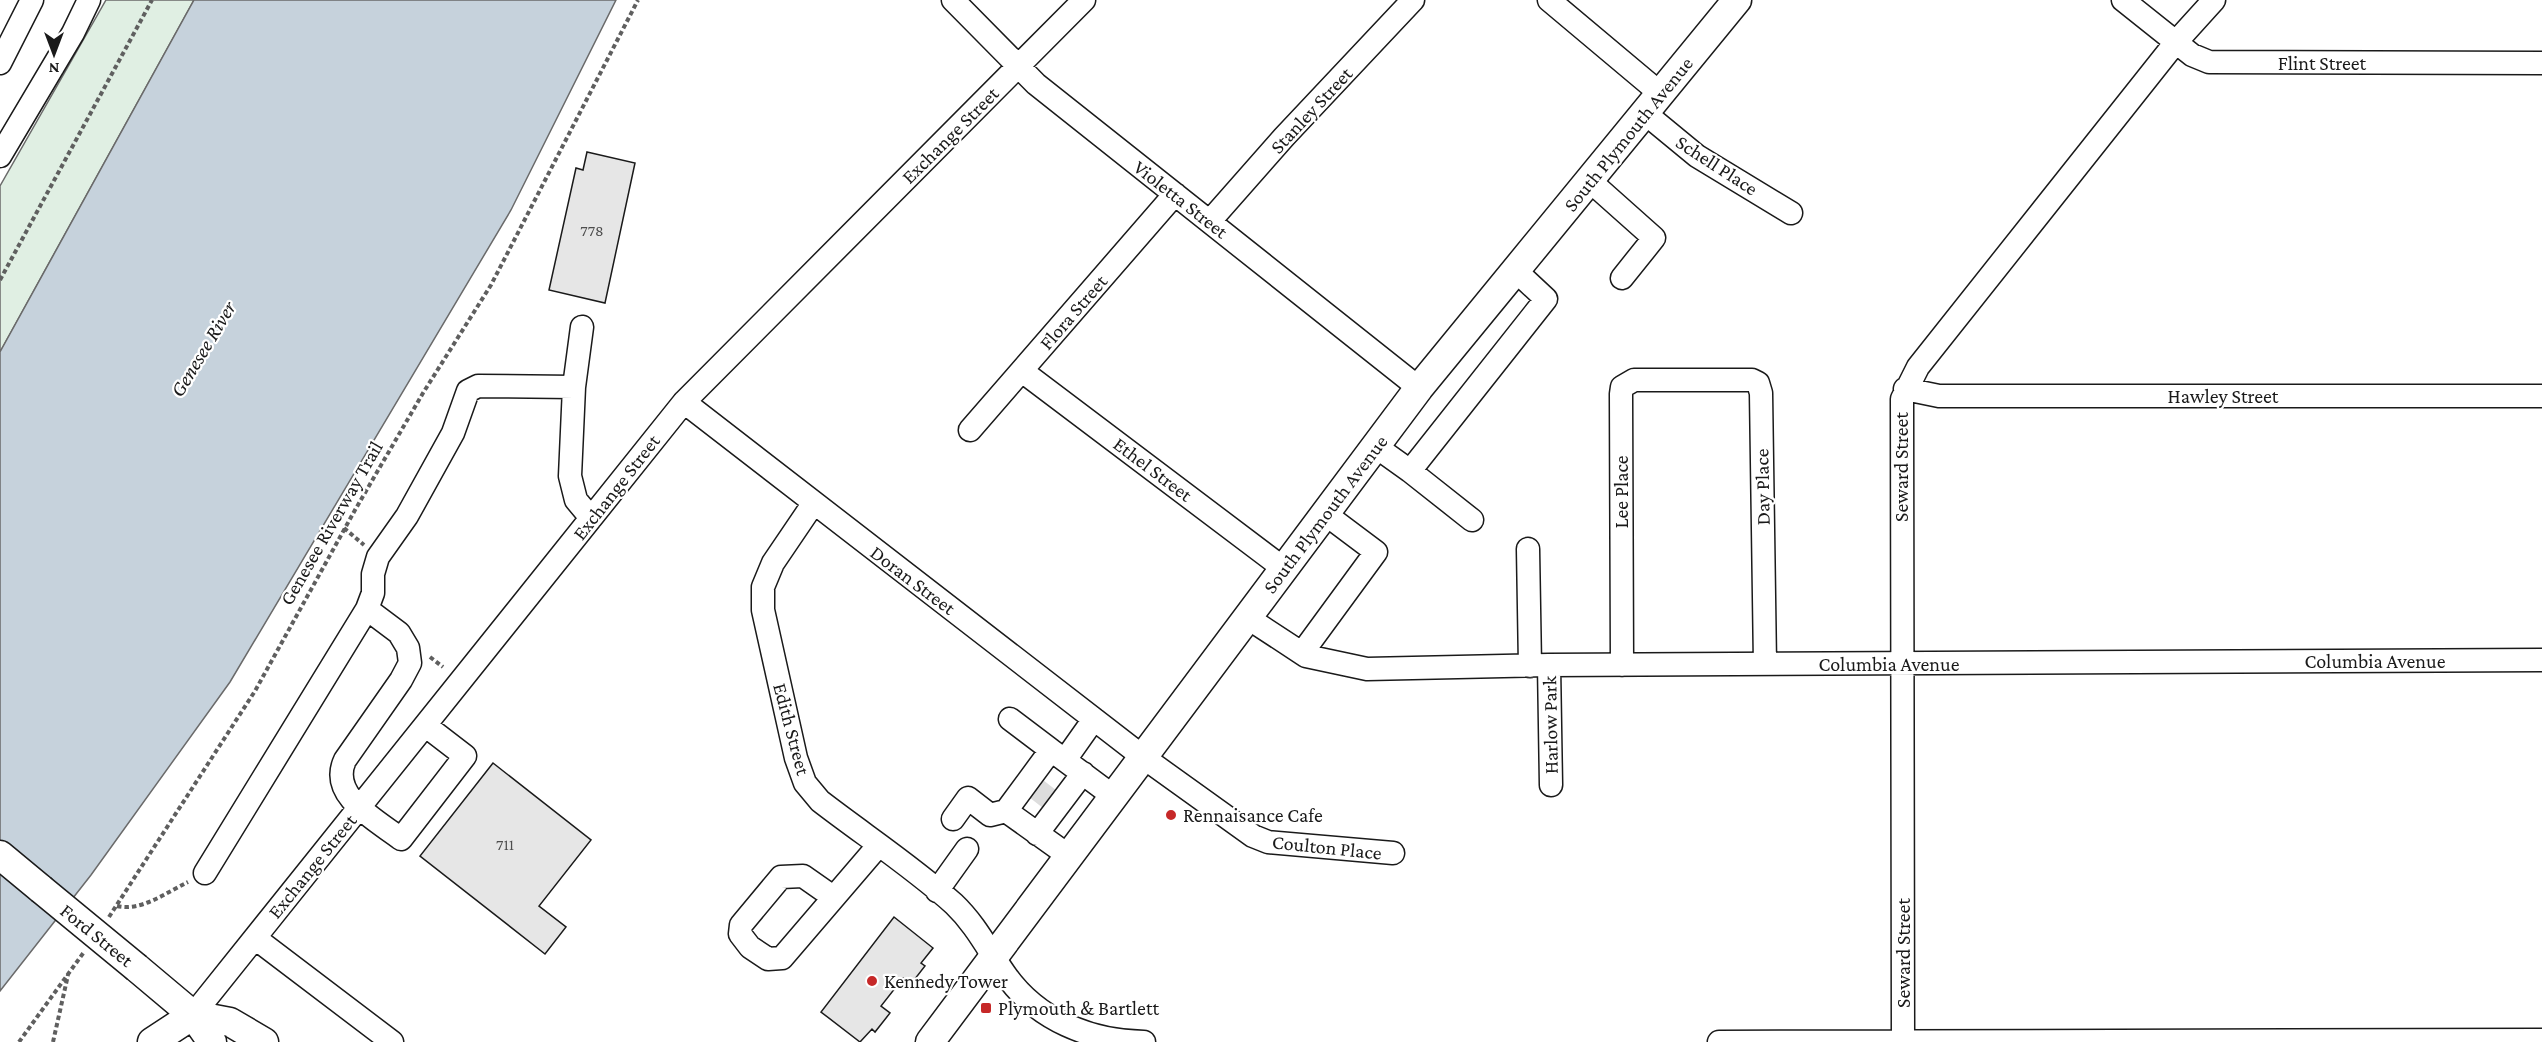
<svg xmlns="http://www.w3.org/2000/svg" width="2542" height="1042" viewBox="0 0 2542 1042" font-family="'Crimson Pro',serif">
<style>
.green{fill:#e0efe3;stroke:#6a6a6a;stroke-width:1.5}
.water{fill:#c6d2dc;stroke:#6a6a6a;stroke-width:1.5}
.building{fill:#e6e6e6;stroke:#1a1a1a;stroke-width:1.5}
.lines{fill:none;stroke-linecap:round;stroke-linejoin:round}
.minor-tunnel{stroke:#ddd;stroke-width:22;stroke-dasharray:22 11;stroke-linecap:butt}
.minor-casing{stroke:#1a1a1a;stroke-width:25}
.major-casing{stroke:#1a1a1a;stroke-width:31}
.path{stroke:#5f5f5f;stroke-width:4;stroke-dasharray:4.5 3;stroke-linecap:butt}
.minor{stroke:#fff;stroke-width:22}
.major{stroke:#fff;stroke-width:28}
.major-bridge-casing{stroke:#1a1a1a;stroke-width:31;stroke-linecap:butt}
.major-bridge{stroke:#fff;stroke-width:28}
.poi-dot{fill:#c62828;stroke:#fff;stroke-width:2}
.labels{text-anchor:middle;stroke-width:4.5;stroke-linejoin:round;paint-order:stroke}
.number-label{font-size:16px;fill:#4d4d4d}
.street-label{font-size:20px;fill:#1a1a1a;stroke:#fff}
.poi-label{font-size:20px;fill:#1a1a1a;stroke:#fff;text-anchor:start}
.water-label{font-size:21px;font-style:italic;fill:#1a1a1a;stroke:#fff}
</style>
<rect width="100%" height="100%" fill="#fff"/>
<path class="green" d="M106,0H194L0,352V186Z"/>
<path class="water" d="M194,0H616L511,210L230,682L91,875L0,991V352Z"/>
<path class="building" d="M587,152L635,163L605,303L549,290L576,168L583,170Z
M493,763L591,840L539,906L566,927L545,954L420,856Z
M894,917L933,948L921,963L925,966L911,984L903,978L881,1006L890,1013L875,1032L872,1029L860,1042L821,1012Z"/>
<g class="lines">
<path class="minor-tunnel" d="M1034,787L1052,801"/>
<defs>
<path id="minor" d="M953,0L1036,84L1419,388
M1549,0L1661,94
M2123,0L2192,55L2209,62L2542,63
M0,63L32,0
M1646,114L1697,156L1791,213
M0,156L73,33L89,0
M1590,181L1654,238L1622,278
M1210,221L1284,137L1413,0
M582,327L574,387L570,476L576,500L591,518
M1022,371L1283,568
M1905,389L1939,396H2542
M684,402L1143,757L1253,836L1268,842L1393,853
M970,430L1175,194
M1375,446L1410,471L1546,299L1516,271
M1410,471L1472,520
M813,504L773,563L763,587V610L796,758L805,783L820,801C864,835 913,867 954,904C976,925 988,950 1005,974C1037,1020 1090,1041 1144,1042
M1528,549L1530,666
M367,609L399,633L408,648L410,663L401,680L345,760C328,796 378,821 401,839L465,756L426,726
M1248,618L1306,656L1367,669L1549,665L2542,660
M1302,653L1376,552L1324,513
M1549,665L1551,785
M1622,665L1621,394L1622,387L1634,380H1752L1758,383L1761,393L1765,664
M1010,719L1051,750
M1065,760L1094,719
M953,819L968,798L990,815L1006,811
M1037,834L1083,773
M1069,856L1006,811L1051,750L1113,796
M205,873L367,609L373,593V574L378,557L407,516L453,433L468,391L478,386L574,387
M937,891L967,849
M833,897L803,876L781,877L741,925L740,934L750,947L768,959L782,958L878,846
M255,938L392,1042
M193,1015L684,402L1084,0
M1719,1042L2542,1040
M1903,1042L1902,399L1918,367L2176,42L2214,0"/>
<path id="major" d="M0,855L41,889
M137,968L193,1015L212,1042
M193,1015L230,1022L264,1042
M152,1042L193,1015
M930,1042L1419,388L1737,0"/>
</defs>
<use href="#minor" class="minor-casing"/>
<use href="#major" class="major-casing"/>
<path class="path" d="M0,280L152,0
M344,528L364,545
M430,657L443,667
M117,906C141,912 167,892 188,882
M109,917L255,691L355,510L423,393L491,285L638,0
M19,1042L84,952
M53,1042L68,975"/>
<use href="#minor" class="minor"/>
<use href="#major" class="major"/>
<defs>
<path id="major-bridge" d="M41,889L137,968"/>
</defs>
<use href="#major-bridge" class="major-bridge-casing"/>
<use href="#major-bridge" class="major-bridge"/>
</g>
<g class="poi-dot">
<circle cx="1171" cy="815" r="6"/>
<circle cx="872" cy="981" r="6"/>
<rect x="980" y="1002" width="12" height="12" rx="3"/>
</g>
<g class="labels">
<g class="number-label">
<text x="592" y="236">778</text>
<text x="505" y="850">711</text>
</g>
<g class="street-label">
<text x="2322" y="70">Flint Street</text>
<text transform="translate(1311 110) rotate(-47)" y="7">Stanley Street</text>
<text transform="translate(1628 134) rotate(-51)" y="7">South Plymouth Avenue</text>
<text transform="translate(950 135) rotate(-45)" y="7">Exchange Street</text>
<text transform="translate(1717 165) rotate(33)" y="7">Schell Place</text>
<text transform="translate(1181 199) rotate(38)" y="7">Violetta Street</text>
<text transform="translate(1073 312) rotate(-49)" y="7">Flora Street</text>
<text x="2223" y="403">Hawley Street</text>
<text transform="translate(1901 467) rotate(-90)" y="7">Seward Street</text>
<text transform="translate(1153 469) rotate(37)" y="7">Ethel Street</text>
<text transform="translate(616 487) rotate(-52)" y="7">Exchange Street</text>
<text transform="translate(1762 487) rotate(-91)" y="7">Day Place</text>
<text transform="translate(1621 492) rotate(-90)" y="7">Lee Place</text>
<text transform="translate(1325 514) rotate(-53)" y="7">South Plymouth Avenue</text>
<text transform="translate(331 523) rotate(-60)" y="7">Genesee Riverway Trail</text>
<text transform="translate(913 580) rotate(37)" y="7">Doran Street</text>
<text x="2375" y="668">Columbia Avenue</text>
<text x="1889" y="671">Columbia Avenue</text>
<text transform="translate(1550 725) rotate(-91)" y="7">Harlow Park</text>
<text transform="translate(792 729) rotate(75)" y="7">Edith Street</text>
<text transform="translate(1327 847) rotate(6)" y="7">Coulton Place</text>
<text transform="translate(312 866) rotate(-51)" y="7">Exchange Street</text>
<text transform="translate(97 935) rotate(39)" y="7">Ford Street</text>
<text transform="translate(1903 953) rotate(-90)" y="7">Seward Street</text>
</g>
<g class="poi-label">
<text x="1183" y="822">Rennaisance Cafe</text>
<text x="884" y="988">Kennedy Tower</text>
<text x="998" y="1015">Plymouth &amp; Bartlett</text>
</g>
<g class="water-label">
<text transform="translate(203 349) rotate(-59)" y="7">Genesee River</text>
</g>
</g>
<g transform="translate(54 54) rotate(180)" stroke="#ffffff" stroke-width="4.5" paint-order="stroke">
<path d="M0-4.5L10 22L0 15L-10 22Z" fill="#1a1a1a"/>
<text y="-9" font-size="16" font-weight="bold" text-anchor="middle" fill="#1a1a1a">N</text>
</g>
</svg>
